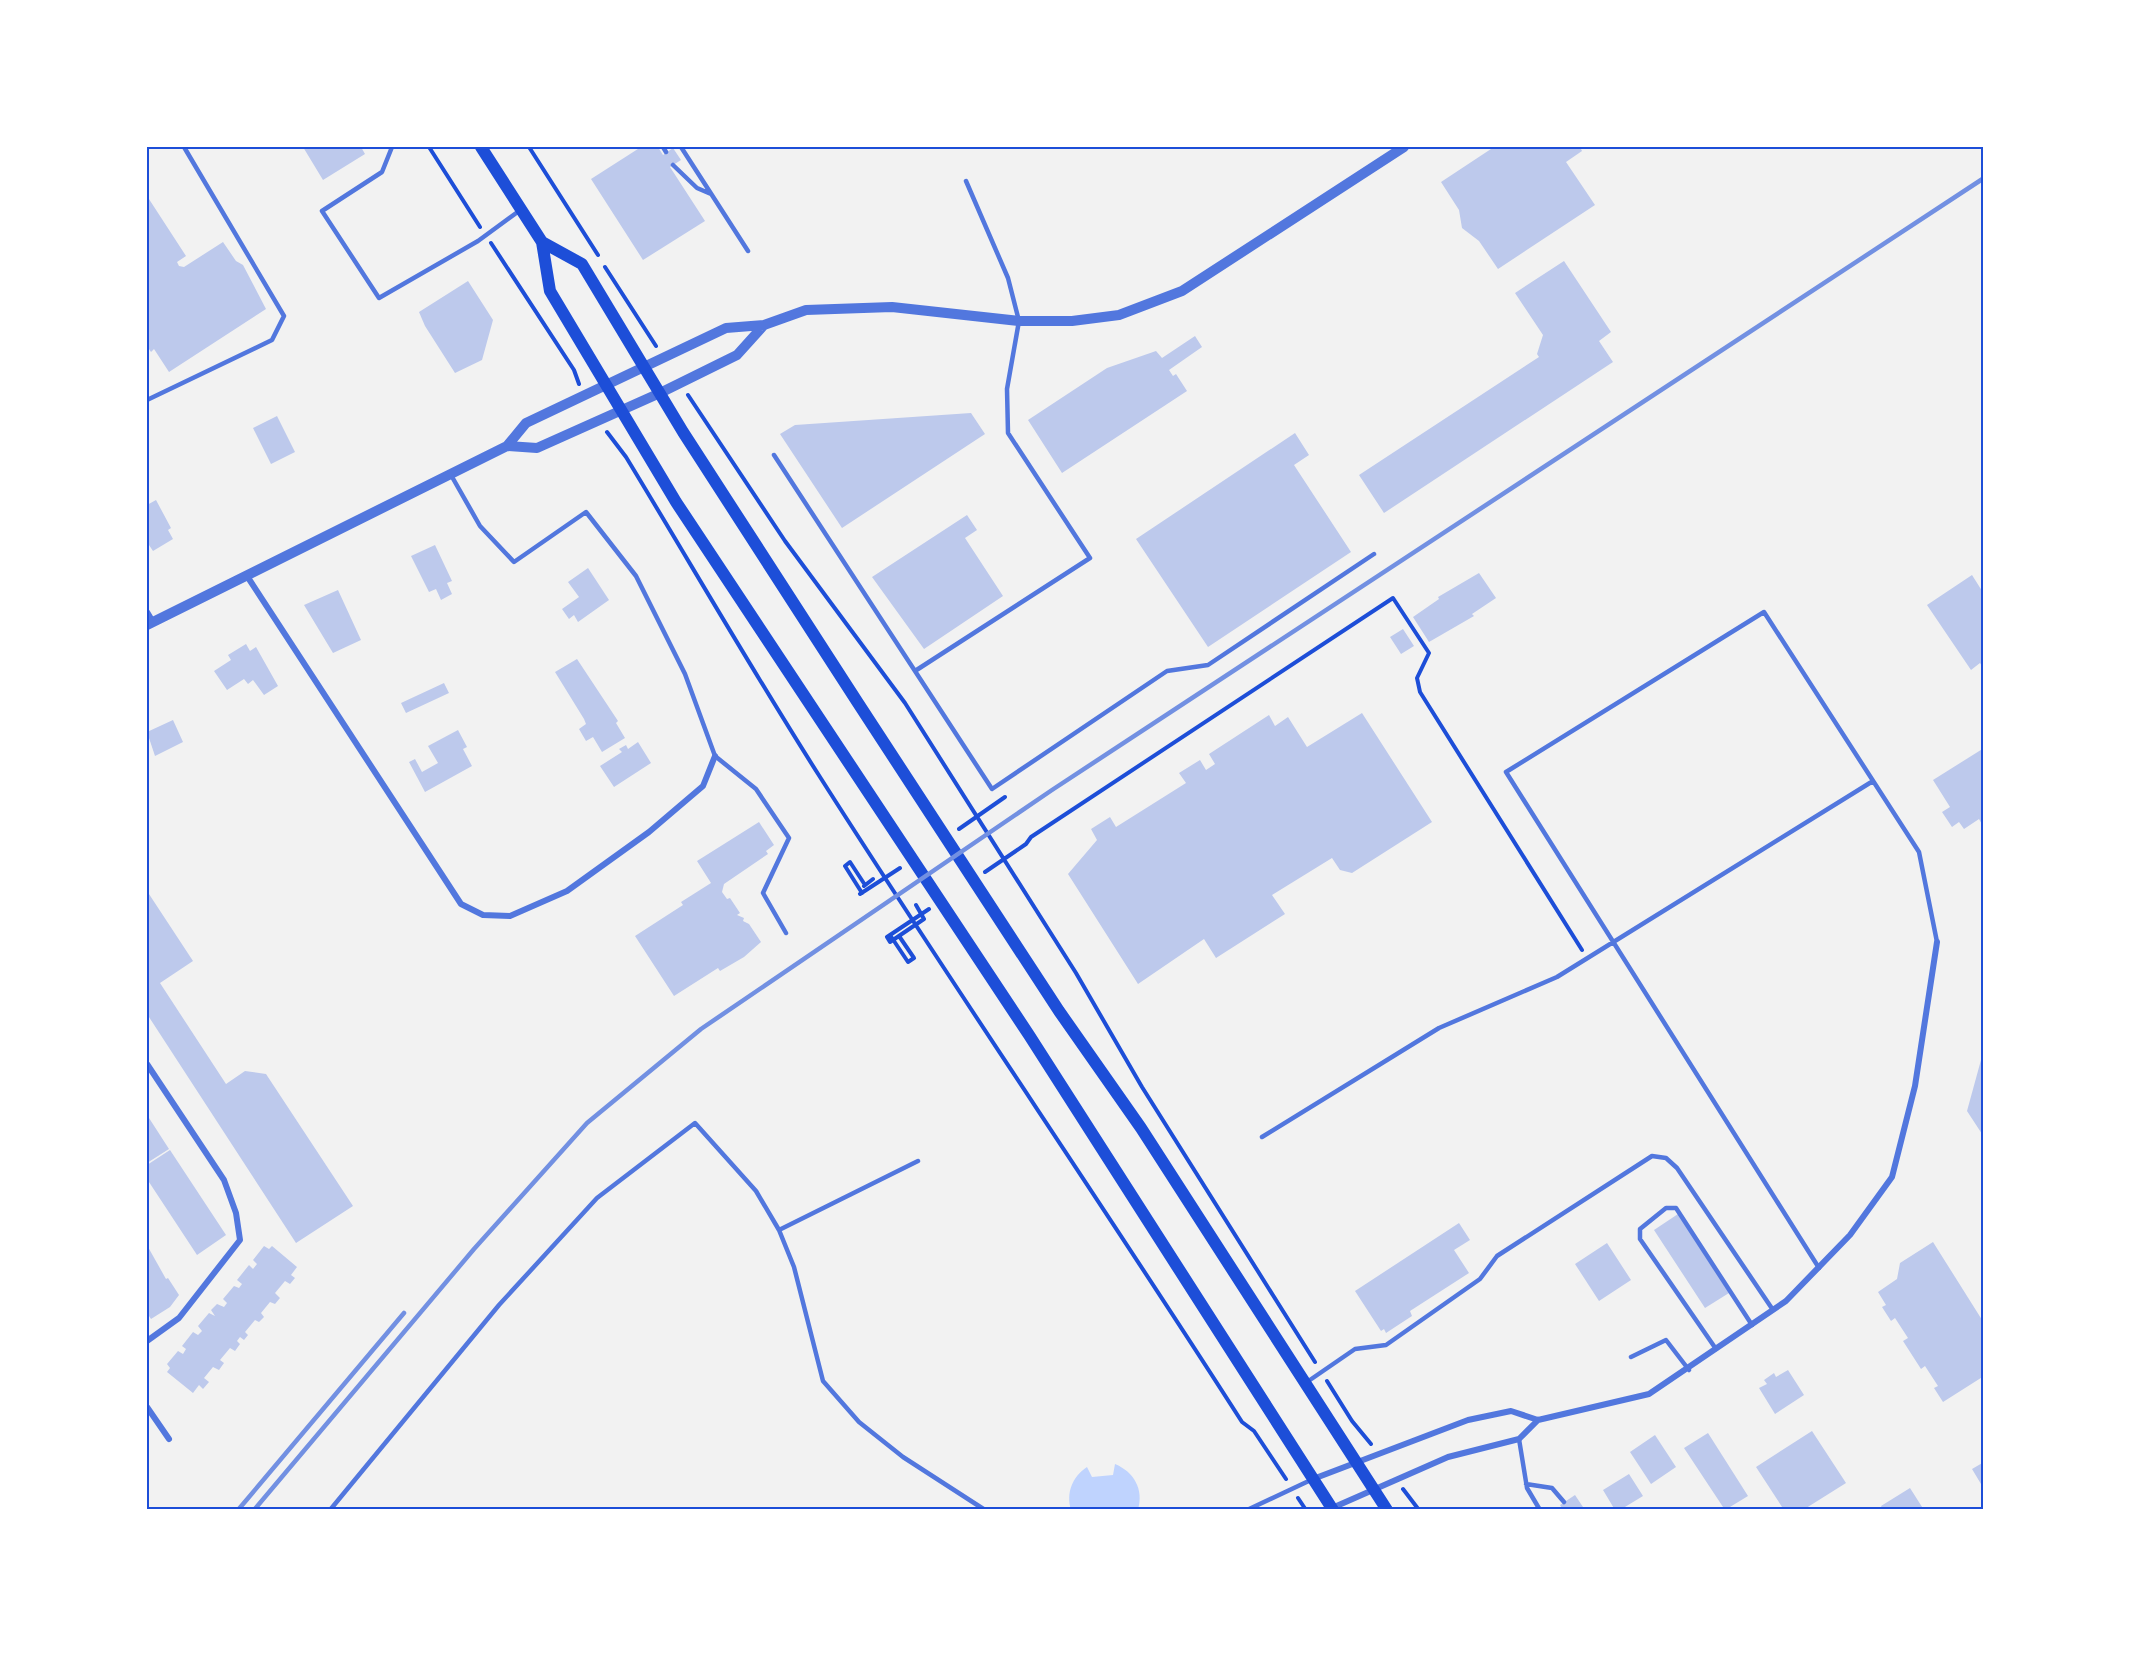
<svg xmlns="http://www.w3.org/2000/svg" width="2131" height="1657" viewBox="0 0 2131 1657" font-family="Arial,sans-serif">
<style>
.water{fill:#bfd3fe}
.building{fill:#bdc9ec}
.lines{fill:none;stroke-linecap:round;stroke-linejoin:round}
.path{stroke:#1d4ed8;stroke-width:4}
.service{stroke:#5277de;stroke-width:4.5}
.minor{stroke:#5277de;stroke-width:6}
.tertiary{stroke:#5277de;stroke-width:10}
.secondary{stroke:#1d4ed8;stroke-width:12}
.rail{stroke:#7290e2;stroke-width:4.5}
.neatline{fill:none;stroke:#1d4ed8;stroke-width:2}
</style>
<rect width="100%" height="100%" fill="#f2f2f2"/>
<path class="water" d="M1115,1464C1134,1472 1144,1489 1138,1510H1071C1066,1493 1072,1477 1087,1467L1092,1477L1113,1475Z"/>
<path class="building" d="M303,147H361L365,154L323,180Z
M641,147H658L663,155L673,148L681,160L670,167L705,221L643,260L591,179Z
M1494,147H1580L1582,151L1566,162L1595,205L1498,269L1479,241L1462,228L1459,210L1441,182Z
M147,196L186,256L177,262L179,266L184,267L223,242L236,261L243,265L266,309L169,372L154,349L151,352L147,346Z
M1564,261L1611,332L1599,341L1613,362L1384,513L1359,475L1539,357L1537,354L1543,335L1515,293Z
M468,281L493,320L482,360L455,373L425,326L419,312Z
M1195,336L1202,347L1169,370L1173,376L1176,374L1187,391L1062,473L1028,420L1107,368L1156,351L1162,358Z
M971,413L985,434L842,528L780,434L795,425Z
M277,416L295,452L271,464L253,428Z
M1295,433L1309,455L1294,465L1351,552L1208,647L1136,539Z
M156,500L171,528L168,530L173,539L153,551L147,542V505Z
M967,515L977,530L965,538L1003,596L924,649L872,577Z
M435,545L452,581L447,583L452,594L441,600L436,589L429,592L411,556Z
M588,568L609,600L578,622L574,615L569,619L562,609L579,597L568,582Z
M1479,573L1496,598L1472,614L1474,616L1429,642L1413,617L1439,599L1438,597Z
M1972,575L1984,594V669L1980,663L1971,670L1927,605Z
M338,590L361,640L333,653L304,605Z
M1403,629L1414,646L1401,654L1390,637Z
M246,644L250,651L256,647L278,686L264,695L253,680L248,684L244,679L227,690L214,671L231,660L228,655Z
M577,659L618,721L616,723L625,738L602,752L593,737L586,741L579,729L586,724L584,719L555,672Z
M444,683L449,693L406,713L401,703Z
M1362,713L1432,822L1352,873L1340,870L1332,858L1272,895L1285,914L1216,958L1204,939L1138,984L1068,874L1097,840L1091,829L1110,817L1116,827L1186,783L1179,773L1200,760L1206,770L1215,764L1209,754L1269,715L1275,726L1288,717L1307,747Z
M173,720L183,742L155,756L147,732Z
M458,730L467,747L463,749L472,766L425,792L409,762L415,759L422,772L438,763L428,746Z
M638,742L651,763L614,787L600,766L622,752L619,749L626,745L628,749Z
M1984,748V828L1979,819L1964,829L1959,822L1952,827L1942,812L1950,807L1933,780Z
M759,822L774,845L766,851L768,854L724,884L722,892L727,899L730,898L740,913L737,915L744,918L743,921L749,924L761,942L744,957L720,971L718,968L674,996L635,936L683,905L681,902L711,883L697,861Z
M147,891L193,961L160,983L226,1084L245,1071L266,1074L353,1206L296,1243L147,1014Z
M1984,1049V1137L1967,1111Z
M149,1118L169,1149L147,1163V1120Z
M170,1150L226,1235L197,1255L147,1179V1165Z
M1678,1214L1729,1293L1705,1308L1654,1230Z
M1459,1223L1470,1240L1454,1250L1469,1273L1410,1311L1412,1316L1386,1333L1384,1329L1381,1331L1355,1291Z
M1933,1242L1984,1323V1376L1943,1402L1934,1388L1938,1386L1925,1366L1921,1369L1903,1341L1908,1338L1895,1318L1891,1321L1882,1307L1886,1305L1878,1292L1897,1279L1900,1263Z
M1607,1243L1631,1280L1599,1301L1575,1264Z
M264,1246L269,1249L272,1246L297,1267L291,1275L295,1278L290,1284L285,1281L275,1293L280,1298L275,1304L270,1302L261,1313L264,1317L259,1322L255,1320L245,1332L248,1335L244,1340L240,1337L237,1341L240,1344L235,1351L230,1348L220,1360L224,1363L219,1370L213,1367L204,1378L209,1382L203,1389L199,1385L193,1393L167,1372L170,1368L167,1364L178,1351L183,1354L186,1349L182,1346L193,1332L198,1335L202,1331L198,1326L209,1313L215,1316L211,1310L217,1304L224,1307L227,1303L223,1299L234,1286L239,1288L242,1284L237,1280L249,1265L253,1269L257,1264L253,1260Z
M148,1247L166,1279L168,1278L179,1295L170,1307L151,1319L147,1313Z
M1788,1370L1804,1395L1775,1414L1759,1388L1767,1384L1764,1380L1774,1373L1776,1377Z
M1812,1431L1846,1483L1803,1510H1784L1756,1467Z
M1708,1433L1748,1496L1725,1510L1684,1448Z
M1655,1435L1676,1467L1651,1484L1630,1452Z
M1984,1462V1489L1972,1469Z
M1629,1474L1643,1496L1620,1510H1615L1603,1490Z
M1910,1488L1924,1510H1883L1881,1506Z
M1575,1495L1585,1510H1563L1560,1505Z"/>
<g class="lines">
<path class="path" d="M429,147L480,227
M529,147L598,255
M491,243L574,370L579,384
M605,267L656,346
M688,395L785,541L905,703L1076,973L1142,1087L1315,1362
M607,432L626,457C691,564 753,672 820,777C958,994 1104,1206 1242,1422L1254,1431L1286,1479
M959,829L1005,797
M985,872L1026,844L1031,837L1393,598L1429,653L1417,678L1420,692L1582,950
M864,886L873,879
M862,893L845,866L850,862L865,885
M860,894L900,868
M890,935L908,962L914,958L899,936
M887,937L929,909
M887,937L890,942L924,919L916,905
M1327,1381L1352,1421L1371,1444
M1403,1489L1419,1510
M1298,1498L1306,1510"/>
<path class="service" d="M392,147L382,172L322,211L379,298L478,241L519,211
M663,147L666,152
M681,147L748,251
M673,165L697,188L711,194
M147,400L272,340L284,316L184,147
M774,455L992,789L1167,671L1208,665L1374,554
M451,475L480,526L514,562L586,512L636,576L685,674L715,756L756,789L789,838L763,893L786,933
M915,671L1090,558L1008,433L1007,389L1019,321L1008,278L966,181
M1262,1137L1439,1028L1557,977L1873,781
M779,1230L918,1161
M1819,1268L1506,772L1764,612L1919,852L1937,942
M1716,1349L1640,1239V1229L1666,1208H1676L1752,1325
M1631,1357L1666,1340L1689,1370
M1307,1382L1355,1349L1386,1345L1480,1279L1497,1256L1652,1156L1666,1158L1677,1168L1773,1310
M1519,1439L1527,1488L1540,1510
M1526,1484L1552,1488L1564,1502
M330,1510L499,1305L597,1198L695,1123L756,1191L779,1230L794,1267L823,1381L859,1422L903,1457L985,1510
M1247,1510L1313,1479"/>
<path class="minor" d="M247,576L461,904L483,915L510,916L567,891L649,832L703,786L715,756
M147,612L153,622
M147,1064L224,1180L236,1213L240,1240L179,1318L147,1341
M147,1407L169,1439
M1313,1479L1468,1420L1511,1411L1538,1420L1649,1394L1786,1301L1850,1235L1892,1177L1915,1086L1937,942
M1332,1508L1448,1457L1519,1439L1538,1420"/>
<path class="tertiary" d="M507,446L537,448L660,393L737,355L764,325
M147,625L507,446L526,423L726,328L764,325L806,310L892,307L1019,321H1072L1119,315L1182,291L1404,147"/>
<path class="secondary" d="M481,147L542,242L550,291L676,502L1029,1035L1333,1510
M542,242L582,264L683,432L858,703L1059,1011L1141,1128L1387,1510"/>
<path class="rail" d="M238,1510L404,1313
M254,1510L474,1249L587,1123L701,1029L1052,790L1984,178"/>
</g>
<rect width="2131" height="1657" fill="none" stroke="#ffffff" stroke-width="297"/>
<rect x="148" y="148" width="1834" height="1360" class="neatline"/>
</svg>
